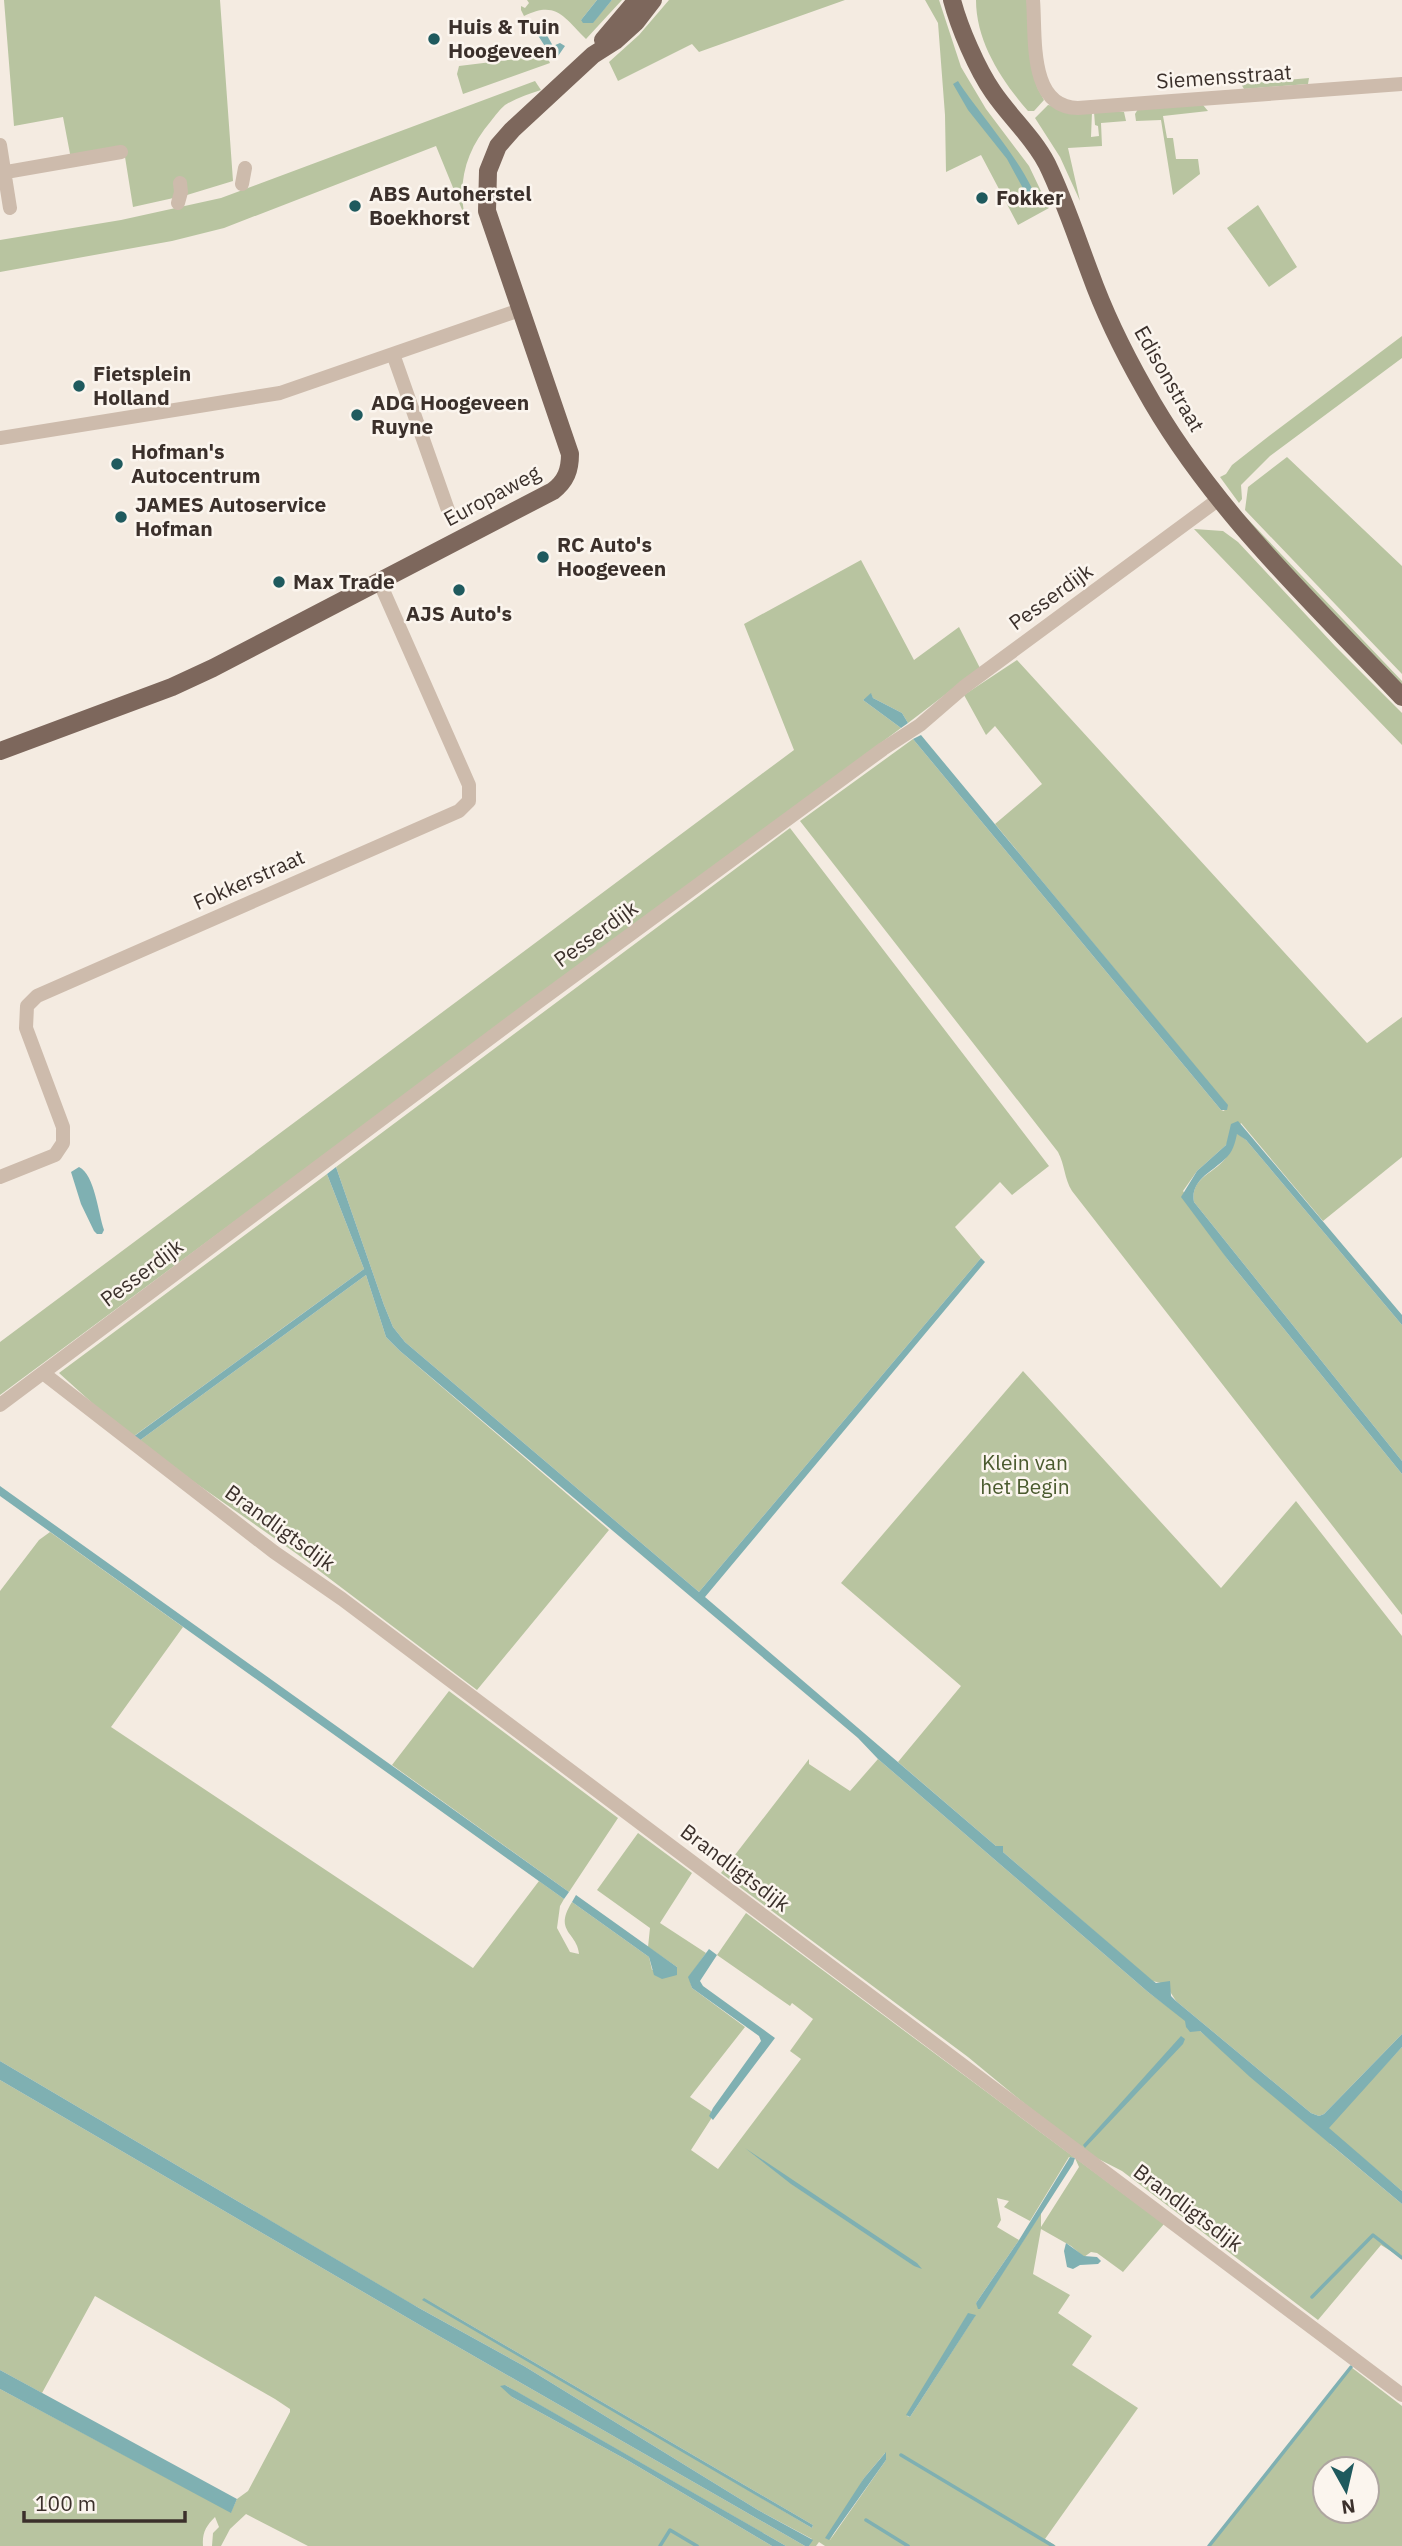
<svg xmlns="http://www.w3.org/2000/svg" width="1402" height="2546" viewBox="0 0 1402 2546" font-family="'IBM Plex Sans',sans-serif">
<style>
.green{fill:#b8c4a0;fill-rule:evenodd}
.water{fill:#7fb0b2}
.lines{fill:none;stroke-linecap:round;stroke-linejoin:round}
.stream{stroke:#7fb0b2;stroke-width:3.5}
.minor{stroke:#cdbbac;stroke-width:14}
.major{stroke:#7d675c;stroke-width:18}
.poi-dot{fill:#1f5a5e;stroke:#fbf5ee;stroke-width:2.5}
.labels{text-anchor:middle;stroke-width:5;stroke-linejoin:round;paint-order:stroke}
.poi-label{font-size:21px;font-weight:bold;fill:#3b302b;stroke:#fbf5ee;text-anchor:start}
.street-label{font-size:21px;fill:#3b302b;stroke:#fbf5ee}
.park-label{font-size:21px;fill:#4a5a2e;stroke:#fbf5ee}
</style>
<rect width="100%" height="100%" fill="#f4ebe1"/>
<path class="green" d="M4,0H220L233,181L187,195L133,207L125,157L71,159L63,117L14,126Z
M527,0H597L581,20L593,22L612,0H622L586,39C564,17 556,0 524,16L521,10V6L525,8L529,3Z
M669,0H845L699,52L692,44L618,81L609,62L639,35Z
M925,0H939L961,67L986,109L1029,166L1049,208L1018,225L981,155L946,172L945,115L938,23Z
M976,0H1028L1037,87L1044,100L1034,111H1028C1002,81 976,42 976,0Z
M542,46L550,63L463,94L457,74L459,66L532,57Z
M1309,78L1308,84L1244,89L1241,84Z
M535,81L541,90C529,94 516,98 505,105C500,109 495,116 491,121C467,149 457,181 465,217L436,146L224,228L172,241L0,272V240L121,220L221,198Z
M1048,105L1092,112L1091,137L1099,136L1098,126L1095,125L1094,112H1124L1126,121L1101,123L1102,146L1068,148L1080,201L1060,157L1035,118Z
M1203,105L1208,111L1163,116L1167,138H1173L1176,159H1198L1200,174L1173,195L1161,120L1136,121L1135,114L1138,109Z
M1258,205L1297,267L1269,287L1227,228Z
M1402,336V358L1270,456L1241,485L1242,499L1239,503L1220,477L1226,474L1232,465L1269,436Z
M1287,457L1402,566V674L1245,510L1248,487Z
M1242,513L1402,681V689L1255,531Z
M1194,529L1223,531L1238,542L1335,646L1402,713V745Z
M861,560L914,660L959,627L980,668L908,723L902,713L873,698L871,694L863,700L901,728L0,1395V1342L794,750L744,624Z
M1017,660L1367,1043L1402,1017V1157L1323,1221L1241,1123L1226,1145L1197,1171L1183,1191L1228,1260L1402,1474V1615L1072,1191C1064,1178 1065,1165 1058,1152L800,821L913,739L1221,1110L1224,1111L1227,1105L995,824L1042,784L995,726L986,735L964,695Z
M790,828L1049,1166L1012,1195L1000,1182L955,1227L981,1258L699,1592L405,1342L393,1327L384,1305L336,1167Z
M1237,1133L1246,1140L1402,1325V1461L1194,1202C1190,1178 1213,1174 1225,1159C1230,1152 1233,1141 1237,1133Z
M327,1174L364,1269L134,1436L139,1441L366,1275L386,1337L400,1351L609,1530L477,1690L297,1554L131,1438L59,1373Z
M1023,1371L1221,1588L1296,1501L1402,1636V2034L1324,2114L1319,2116L1311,2113L1176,2001L1169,1990L1161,1983L1152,1981L1003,1852V1846H996L898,1762L961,1686L841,1583Z
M50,1532L183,1627L111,1727L473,1968L539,1881L564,1899L560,1906L557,1928L570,1952L579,1954C577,1932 553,1932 572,1902L649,1957L652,1970L677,1967L648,1947L650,1928L597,1890L638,1833L692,1873L660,1923L706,1953L689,1977L692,1988L745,2027L690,2097L711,2111V2119L691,2150L718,2169L801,2059L790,2051L813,2019L792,2003L790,2006L717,1955L746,1913L1164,2224L1123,2272L1097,2253L1091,2252L1084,2257L1071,2246L1041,2229L1033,2274L1070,2295L1058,2313L1092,2336L1072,2365L1138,2408L1045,2539L1056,2546H825L819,2542L816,2546H809L812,2539L758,2510L524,2366L410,2303L0,2061V1591L39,1540ZM1069,2157L1075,2158L1079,2167L1041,2227V2213L980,2308L976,2303L1019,2240L997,2227L1001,2220L997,2198L1009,2201L1004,2207L1030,2221ZM424,2298L813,2525L812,2528ZM968,2314L975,2316L910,2417L907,2416ZM885,2453L886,2460L830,2540L864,2478Z
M449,1691L618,1818L569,1892L392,1765Z
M809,1759V1764L850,1791L878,1759L1148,1992L1200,2031L1320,2135L1402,2047V2191L1338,2137L1330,2144L1402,2204V2258L1381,2245L1318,2320L1122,2171L1081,2150L968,2057L721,1873Z
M0,2080L425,2328L805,2546H786L505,2385L512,2397L627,2460L772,2546H308L246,2514L230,2529L221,2546H212L213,2533L219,2527L215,2517C206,2526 202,2533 203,2546H0V2389L231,2512L237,2499L248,2491L290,2412V2409L275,2399L95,2296L42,2393L0,2370Z
M1351,2367L1402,2406V2546H1208ZM1325,2469H1367V2511H1325Z"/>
<path class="water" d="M597,0H612L593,23H583L581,20Z
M540,23L553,46L560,43L565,46L556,59H553L532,26Z
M958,81C976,110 1036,177 1037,206L1031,203L1007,159L968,110L953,84Z
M871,693L873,698L902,713L908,723L901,728L863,700Z
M921,735L1228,1105L1227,1110H1221L913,739Z
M1238,1121L1402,1315V1325L1246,1140L1237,1134C1235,1143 1233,1152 1225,1159C1212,1172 1190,1180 1194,1202L1402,1461V1474L1228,1260L1181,1197L1197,1171L1226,1145L1231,1124Z
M79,1167C95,1175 98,1213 104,1230L102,1234H97L94,1231L81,1204L71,1172Z
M336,1167L384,1305L393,1327L405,1342L699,1592L981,1258L985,1262L705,1597L996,1846H1003V1852L1152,1980L1156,1983L1170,1981L1171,1996L1176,2001L1311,2113L1319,2116L1324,2114L1402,2034V2047L1329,2128L1402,2191V2204L1250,2077L1200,2031L1190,2032L1186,2027L1185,2021L1148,1992L878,1759L858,1738L400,1351L386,1337L366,1275L139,1441L133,1437L364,1269L327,1174Z
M0,1486L569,1892L564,1899L0,1496Z
M576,1895L677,1967V1975L662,1979L654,1975L649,1957L572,1902Z
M709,1949L717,1955L700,1981L703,1986L775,2038L713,2120L709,2116L713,2108L761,2041L759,2036L692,1988L688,1977Z
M1181,2036L1185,2039L1183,2044L1085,2148L1083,2145Z
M0,2061L419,2308L524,2366L758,2510L813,2540L809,2546H805L425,2328L0,2080Z
M745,2148L917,2263L922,2269L914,2266L791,2184Z
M1070,2157L1075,2158L1073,2164L980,2309H978L976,2303L1019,2240Z
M1066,2243L1084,2256L1097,2257L1101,2261L1098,2264L1080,2265L1073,2269L1067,2267L1064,2251Z
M424,2298L813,2525L812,2528L422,2300Z
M968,2313L976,2315L910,2417L906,2415Z
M0,2370L237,2499L231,2513L0,2389Z
M505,2385L516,2391L786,2546H772L627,2460L512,2397L500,2386Z
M886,2452V2460L829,2540L825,2538L864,2478Z"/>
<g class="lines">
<path class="stream" d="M1312,2297L1373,2235L1402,2258
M901,2455L1053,2546
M866,2520L908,2546
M660,2546L670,2530L697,2546
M1209,2546L1351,2367"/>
<path class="minor" d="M1033,0C1036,36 1028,108 1078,108L1402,84
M0,145L10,208
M0,173L121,152
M242,184L245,168
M178,203L181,192L180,183
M393,354L448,510
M0,438L280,393L520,310
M0,1177L55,1155L63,1143V1127L26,1028L27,1006L37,996L459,811L469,801V785L379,581
M43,1373L274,1552L342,1599L1402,2395
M0,1405L537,1003L883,749L920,725L964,687L1219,499"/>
<path class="major" d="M952,0C959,27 977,69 993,92C1010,117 1033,137 1047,164C1064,199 1076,236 1090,273C1104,312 1123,351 1144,388C1209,506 1310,600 1402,697
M603,40L637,0
M0,751L172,687L213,668L553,491C566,481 570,470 570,454L487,211L488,171L498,146L512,130L593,55L615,41L636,22L653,0"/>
</g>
<g class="poi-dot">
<circle cx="434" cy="39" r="7"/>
<circle cx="982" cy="198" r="7"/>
<circle cx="355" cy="206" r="7"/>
<circle cx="79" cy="386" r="7"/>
<circle cx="357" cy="415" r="7"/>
<circle cx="117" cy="464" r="7"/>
<circle cx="121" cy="517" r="7"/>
<circle cx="543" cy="557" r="7"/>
<circle cx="279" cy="582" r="7"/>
<circle cx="459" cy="590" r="7"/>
</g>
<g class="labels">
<g class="poi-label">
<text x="448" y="34">Huis &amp; Tuin<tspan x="448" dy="24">Hoogeveen</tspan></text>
<text x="369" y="201">ABS Autoherstel<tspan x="369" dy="24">Boekhorst</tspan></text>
<text x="996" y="205">Fokker</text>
<text x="93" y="381">Fietsplein<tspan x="93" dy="24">Holland</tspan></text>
<text x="371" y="410">ADG Hoogeveen<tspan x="371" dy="24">Ruyne</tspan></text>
<text x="131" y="459">Hofman's<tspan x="131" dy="24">Autocentrum</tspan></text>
<text x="135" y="512">JAMES Autoservice<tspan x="135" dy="24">Hofman</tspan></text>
<text x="557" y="552">RC Auto's<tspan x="557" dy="24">Hoogeveen</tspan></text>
<text x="293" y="589">Max Trade</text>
<text x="459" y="621" text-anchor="middle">AJS Auto's</text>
</g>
<g class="street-label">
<text transform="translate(1224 77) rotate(-4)" y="7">Siemensstraat</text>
<text transform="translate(1169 379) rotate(60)" y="7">Edisonstraat</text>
<text transform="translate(492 496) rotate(-28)" y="7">Europaweg</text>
<text transform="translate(1051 597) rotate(-36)" y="7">Pesserdijk</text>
<text transform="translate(249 880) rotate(-24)" y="7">Fokkerstraat</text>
<text transform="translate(596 934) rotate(-36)" y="7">Pesserdijk</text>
<text transform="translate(142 1273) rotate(-37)" y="7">Pesserdijk</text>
<text transform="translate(280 1528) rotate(36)" y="7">Brandligtsdijk</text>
<text transform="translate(735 1868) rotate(37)" y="7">Brandligtsdijk</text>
<text transform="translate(1188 2208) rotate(37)" y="7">Brandligtsdijk</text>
</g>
<g class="park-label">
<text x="1025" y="1470">Klein van<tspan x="1025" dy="24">het Begin</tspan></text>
</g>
</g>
<g transform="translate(1346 2490) rotate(172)"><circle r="33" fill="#fbf5ee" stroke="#aea6a0" stroke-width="2"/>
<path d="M0-5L12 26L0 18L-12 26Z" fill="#1f5a5e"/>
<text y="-10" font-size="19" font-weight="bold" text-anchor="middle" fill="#3b302b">N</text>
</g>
<path d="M24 2511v10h161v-10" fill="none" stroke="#3b302b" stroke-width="3.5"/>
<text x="35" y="2511" font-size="21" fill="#3b302b" stroke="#fbf5ee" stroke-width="5" paint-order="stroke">100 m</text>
</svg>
